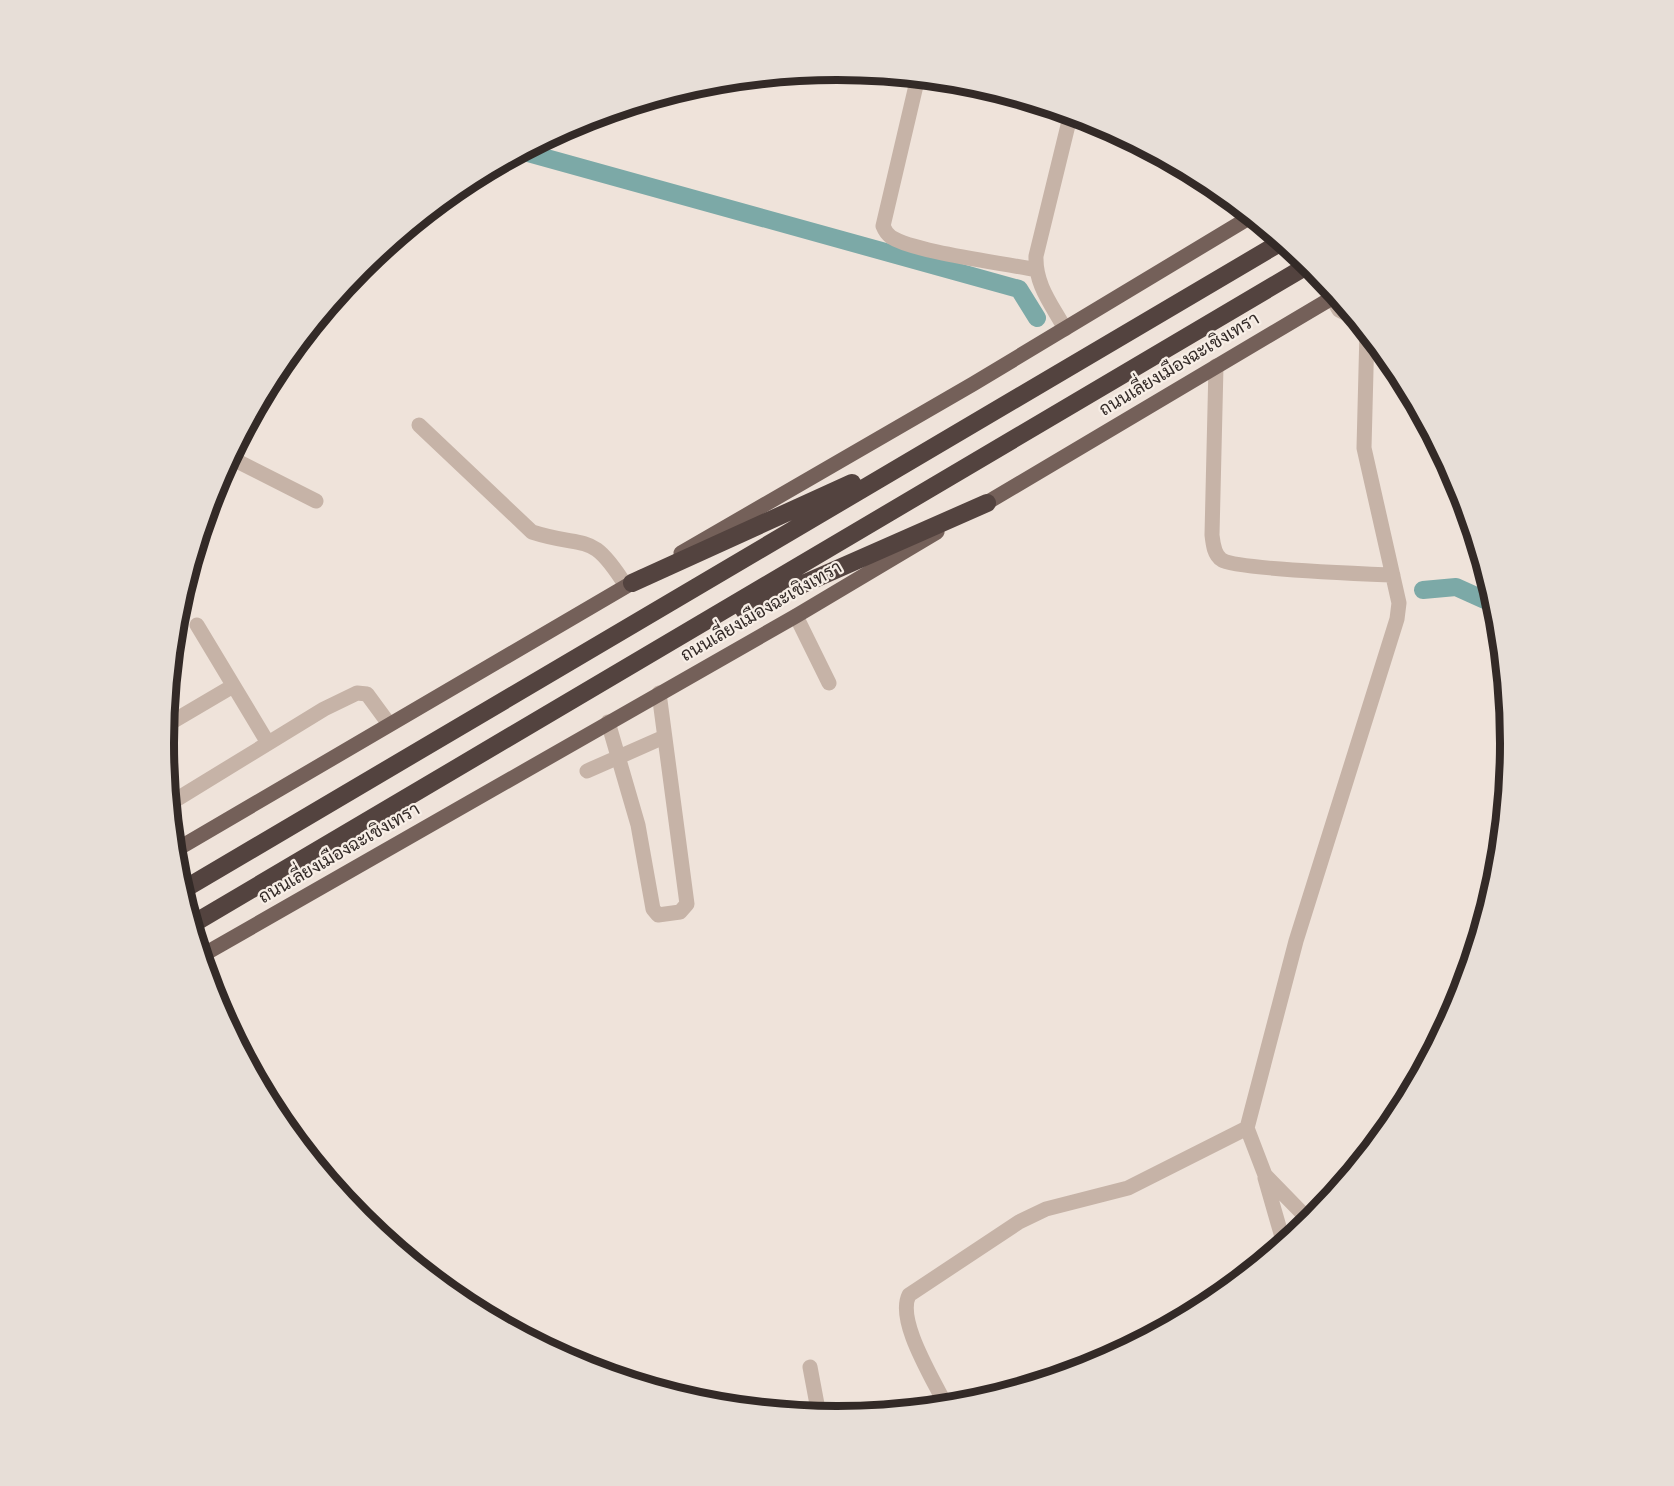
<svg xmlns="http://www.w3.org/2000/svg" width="1674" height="1486" viewBox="0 0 1674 1486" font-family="Montserrat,Sarabun,sans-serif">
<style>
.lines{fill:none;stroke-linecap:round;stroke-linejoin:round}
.canal{stroke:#7ca9a7;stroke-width:18}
.minor{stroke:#c6b3a7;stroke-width:15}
.major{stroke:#746059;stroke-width:15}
.highway{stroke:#53433f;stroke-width:18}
.labels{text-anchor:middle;stroke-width:4.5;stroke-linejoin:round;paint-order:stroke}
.street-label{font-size:18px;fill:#332a27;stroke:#f7eee6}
.rim{fill:none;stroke:#332a27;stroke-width:8}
</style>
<rect width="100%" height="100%" fill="#efe3da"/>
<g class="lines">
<path class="canal" d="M521,151L1019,289L1037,318
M1423,590L1456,587L1496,605"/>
<path class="minor" d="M918,77L883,226C885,231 887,234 891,237C914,252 1004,263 1036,270
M1332,298L1339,310L1357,319
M1065,329C1052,305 1035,285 1036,256L1071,113
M1216,366L1212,535C1213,544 1214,555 1222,560C1235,569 1368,574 1393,575
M419,425L532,532C588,550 590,529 626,586
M229,457L316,501
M796,616L829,683
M197,625L268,743
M608,722L638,825L653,909L658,915L680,912L687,904L659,693
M165,726L233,686
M587,771L664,737
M169,804L324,709L357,693L367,694L389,724
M205,954L207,977
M1265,1178L1284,1244
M1314,1219L1303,1214L1265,1175L1247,1128L1296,941L1397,619L1399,603L1364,448L1367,331
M810,1367L819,1415
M946,1406C934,1380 896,1321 909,1295L1019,1222L1046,1209L1128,1188L1247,1128"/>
<path class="major" d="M978,508L1337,295
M681,553L973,384L1252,216
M174,851L642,577
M201,956L796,616L937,532"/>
<path class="highway" d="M632,583L852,483
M744,610L987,503
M181,891L1283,241
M191,925L1310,264"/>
</g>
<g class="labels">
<g class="street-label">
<text transform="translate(1179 364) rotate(-31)" y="6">ถนนเลี่ยงเมืองฉะเชิงเทรา</text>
<text transform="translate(761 611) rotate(-30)" y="6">ถนนเลี่ยงเมืองฉะเชิงเทรา</text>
<text transform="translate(339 853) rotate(-30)" y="6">ถนนเลี่ยงเมืองฉะเชิงเทรา</text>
</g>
</g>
<path d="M0 0H1674V1486H0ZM174 743a663 663 0 1 1 1326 0a663 663 0 1 1-1326 0Z" fill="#e7ded7" fill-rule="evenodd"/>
<path class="rim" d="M174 743a663 663 0 1 1 1326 0a663 663 0 1 1-1326 0Z"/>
</svg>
